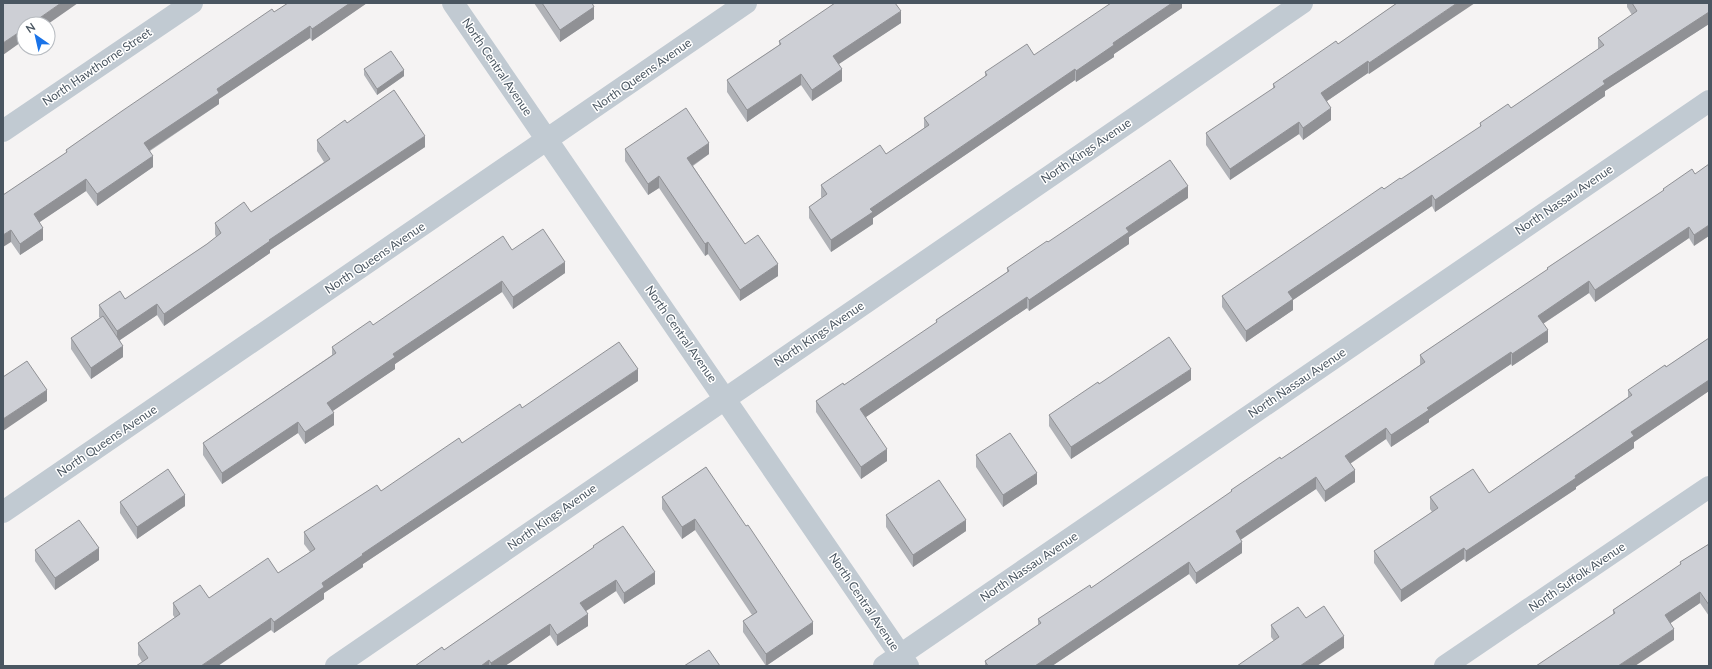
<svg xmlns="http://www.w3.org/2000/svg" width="1712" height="669" viewBox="0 0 1712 669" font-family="Lato,sans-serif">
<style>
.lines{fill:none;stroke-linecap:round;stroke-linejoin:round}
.minor{stroke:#c1cad2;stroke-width:22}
.wall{fill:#b0b2b7}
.shaded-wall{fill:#909195}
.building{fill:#cdcfd5;stroke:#909195}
.labels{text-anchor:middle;stroke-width:3;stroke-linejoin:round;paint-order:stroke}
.street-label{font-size:12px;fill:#4a5661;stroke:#fff}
</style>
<rect width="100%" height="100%" fill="#f5f3f3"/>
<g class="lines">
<path class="minor" d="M453,3L908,666
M3,131L192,3
M3,512L746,3
M336,666L1302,3
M884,666L1709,101
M1445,666L1709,487"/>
</g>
<path class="wall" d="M367,3L312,41L310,38L219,99V104L150,151L153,167L97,206L86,191L39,222L43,240L20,255L11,242L3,195L66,153V150L274,12Z
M534,3H592L594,19L560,42Z
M1182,3V8L1114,54V57L1076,82L1075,80L873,218V224L831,252L809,218V207L822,198L821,197V185L886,154L924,128V118L985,77V72Z
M1397,3L1369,74L1368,73L1327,101L1331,120L1303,140L1299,134L1230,180L1206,145V133L1273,89V84L1338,44Z
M1627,3H1709V24L1605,91V96L1435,212L1432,206L1293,300V310L1246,342L1222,307V296L1384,189L1401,179L1480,127V123L1511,108L1598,49V38L1632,15L1627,7Z
M897,5L901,23L838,64L842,81L812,101L801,85L747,122L727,92V80L779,45V41Z
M364,69L404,76L377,95L364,75Z
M347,123L425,147L270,250V253L164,326L157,315L120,340L123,357L91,379L71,349V338L100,318L99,317V305L125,299L207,244L216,237L215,234V223L251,212L324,162L317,151V140Z
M625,149L709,154L693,166L745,244L778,276L740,301L708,254L705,256L659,188L648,195L625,161Z
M1695,174L1694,246L1689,238L1595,302L1589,293L1543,324L1548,342L1512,366L1511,364L1429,419V422L1391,447L1386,439L1350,464L1355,482L1325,502L1316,489L1241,539L1242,553L1196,584L1189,574L1052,666H985V661L1038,625V619L1091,588L1231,492V490L1281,459L1420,365V355L1547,270V268L1663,191V189Z
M1188,198L1129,237V244L1029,311L1027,308L866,417L887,461L861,479L816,412V401L844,385L936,324V320L1007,272V268L1048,242Z
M512,250L565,273L513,309L502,292L395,364V369L332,411L334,425L305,444L298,433L222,484L203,455V443L332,355V347L373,325Z
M1709,338V391L1634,442V448L1576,487V489L1466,562L1464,559L1401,602L1374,563V551L1432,512L1430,509V497L1489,493L1628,397V390L1666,367Z
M1191,380L1071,459L1049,426V415Z
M638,381L363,564V567L324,593V599L274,633L271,630L142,662L138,655V643L175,618L173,615V603L209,598L278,573L310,552L304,544V532L381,491L522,408Z
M976,455L1037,484L1003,507L976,467Z
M706,467L813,634L766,666L743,632V621L752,615L695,530L682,539L662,509V497Z
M120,502L185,506L137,539L120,513Z
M886,515L966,531L913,567L886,527Z
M1709,544V616L1700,603L1670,623L1674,640L1613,614V610L1680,565V562Z
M593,546L655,584L624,604L616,591L586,611L588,626L557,646L550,635L505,666H415L444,650L593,548Z
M35,550L99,560L55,590L35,561Z
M1306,618L1344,648L1274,641L1271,637V625Z"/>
<path class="shaded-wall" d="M61,3H78L48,24H31Z
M350,3H367L312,41V29Z
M1172,3H1182V8L1114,54V57L1076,82V71L1113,43Z
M1457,3H1475L1369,74V63Z
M594,7V19L560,42V30Z
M901,11V23L833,68V56Z
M1709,12V24L1605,91V96L1435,212V200L1603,81Z
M310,26V38L219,99V104L144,154V143L217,89Z
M24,29V40L3,55V43Z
M1368,61V73L1321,105V93Z
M842,69V81L812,101V90Z
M1075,69V80L873,218V224L831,252V240L870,209Z
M404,70V76L377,95V89Z
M801,74V85L747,122V110Z
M1331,108V120L1303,140V128Z
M1299,122V134L1230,180V169Z
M425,136V147L270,250V253L164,326V314L269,240Z
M709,143V154L687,169V158Z
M153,156V167L97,206V194Z
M659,176V188L648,195V184Z
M86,179V191L34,226V214Z
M1188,186V198L1129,237V244L1029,311V300L1126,228Z
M1432,195V206L1293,300V310L1246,342V331L1288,292Z
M1709,225V236L1694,246V235Z
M1689,227V238L1595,302V290Z
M43,228V240L20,255V244Z
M11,230V242L3,247V235Z
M708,242V254L705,256V244Z
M565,262V273L513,309V297Z
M778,264V276L740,301V290Z
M502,281V292L395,364V369L327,415V403L393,354Z
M1589,281V293L1538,327V316Z
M1027,297V308L860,421V409Z
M157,304V315L117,342V331Z
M1548,330V342L1512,366V354Z
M123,346V357L91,379V368Z
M1511,352V364L1429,419V422L1391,447V435L1427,408Z
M638,369V381L363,564V567L324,593V599L274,633V622L322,583L362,554Z
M1191,369V380L1071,459V447Z
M1709,380V391L1634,442V448L1576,487V489L1466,562V551L1575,476L1631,432Z
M47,390V401L3,431V419Z
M334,413V425L305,444V432Z
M298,422V433L222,484V473Z
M1386,428V439L1345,467V456Z
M887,449V461L861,479V467Z
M1355,470V482L1325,502V491Z
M1037,473V484L1003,507V495Z
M1316,477V489L1236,543V531Z
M185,495V506L137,539V527Z
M695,519V530L682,539V527Z
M966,520V531L913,567V555Z
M1242,542V553L1196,584V573Z
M99,548V560L55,590V578Z
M1464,548V559L1401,602V590Z
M1189,562V574L1052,666H1035Z
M655,572V584L624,604V593Z
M616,580V591L580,615V603Z
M1700,592V603L1665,627V615Z
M588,614V626L557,646V635Z
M271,618V630L218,666H201Z
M813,622V634L766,666V654Z
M550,624V635L505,666H491V663Z
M1674,629V640L1635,666H1618Z
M1344,636V648L1317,666H1300Z
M489,660V666H481Z"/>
<path class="building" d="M3,3H61L31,24H24V29L3,43Z
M288,3H350L312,29L310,26L217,89L219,93L144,143L153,156L97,194L86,179L34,214L43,228L20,244L11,230L3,235V195L67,152L66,150L122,111L272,9L274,12Z
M542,3H592L594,7L560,30Z
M835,3H895L901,11L833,56L842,69L812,90L801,74L747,110L727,80L781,44L779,41Z
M1111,3H1172L1113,43L1114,45L1076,71L1075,69L870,209L873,212L831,240L809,207L827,194L821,185L880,145L886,154L929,125L924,118L987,75L985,72L1027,44L1034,55Z
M1397,3H1457L1369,63L1368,61L1321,93L1331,108L1303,128L1299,122L1230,169L1206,133L1275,87L1273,84L1336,41L1338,44Z
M1632,3H1709V12L1603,81L1605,84L1435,200L1432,195L1288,292L1293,299L1246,331L1222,296L1382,187L1384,189L1400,178L1401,179L1481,126L1480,123L1508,104L1511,108L1604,45L1598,38L1637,11Z
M391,51L404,70L377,89L364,69Z
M394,90L425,136L269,240L270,241L164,314L157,304L117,331L99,305L120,291L125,299L207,244L221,233L215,223L244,202L251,212L330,159L317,140L345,120L347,123Z
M686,108L709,143L687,158L745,244L758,235L778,264L740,290L708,242L705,244L659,176L648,184L625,149Z
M1170,160L1188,186L1126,228L1129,232L1029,300L1027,297L860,409L887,449L861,467L816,401L843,383L844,385L937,322L936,320L1009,271L1007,268L1047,241L1048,242Z
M1709,164V225L1694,235L1689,227L1595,290L1589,281L1538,316L1548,330L1512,354L1511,352L1427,408L1429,410L1391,435L1386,428L1345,456L1355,470L1325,491L1316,477L1236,531L1242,542L1196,573L1189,562L1035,666H988L985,661L1041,623L1038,619L1090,585L1091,588L1232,491L1231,490L1280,457L1281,459L1425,362L1420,355L1548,269L1547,268L1664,190L1663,189L1692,169L1695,174Z
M543,229L565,262L513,297L502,281L393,354L395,357L327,403L334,413L305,432L298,422L222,473L203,443L336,353L332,347L370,321L373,325L503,236L512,250Z
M103,316L123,346L91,368L71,338Z
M1169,337L1191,369L1071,447L1049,415L1098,382L1099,384Z
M1709,338V380L1631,432L1634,436L1575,476L1576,478L1466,551L1464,548L1401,590L1374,551L1438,508L1430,497L1473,469L1489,493L1632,395L1628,390L1665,365L1666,367Z
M619,342L638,369L362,554L363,555L322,583L324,587L274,622L271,618L201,666H136L148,658L138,643L180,614L173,603L200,585L209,598L268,558L278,573L315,549L304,532L377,485L381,491L459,438L462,443L520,404L522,408Z
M27,361L47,390L3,419V377Z
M1010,433L1037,473L1003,495L976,455Z
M706,467L746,526L748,525L813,622L766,654L743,621L757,612L695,519L682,527L662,497Z
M168,469L185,495L137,527L120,502Z
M939,480L966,520L913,555L886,515Z
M79,520L99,548L55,578L35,550Z
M623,526L655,572L624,593L616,580L580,603L588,614L557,635L550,624L491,663L489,660L481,666H415L442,647L444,650L594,547L593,546Z
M1709,544V605L1700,592L1665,615L1674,629L1618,666H1536L1615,613L1613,610L1681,564L1680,562Z
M1324,606L1344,636L1300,666H1237L1279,637L1271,625L1298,607L1306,618Z
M709,650L720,666H684Z"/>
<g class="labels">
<g class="street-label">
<text transform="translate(97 67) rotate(-34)" y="4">North Hawthorne Street</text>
<text transform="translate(497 67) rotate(56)" y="4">North Central Avenue</text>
<text transform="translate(642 75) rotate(-35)" y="4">North Queens Avenue</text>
<text transform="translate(1086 151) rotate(-34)" y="4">North Kings Avenue</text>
<text transform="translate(1564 200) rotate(-34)" y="4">North Nassau Avenue</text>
<text transform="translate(375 258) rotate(-34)" y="4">North Queens Avenue</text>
<text transform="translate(681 334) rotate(55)" y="4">North Central Avenue</text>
<text transform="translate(819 334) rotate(-34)" y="4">North Kings Avenue</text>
<text transform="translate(1297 383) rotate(-34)" y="4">North Nassau Avenue</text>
<text transform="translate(107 441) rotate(-34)" y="4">North Queens Avenue</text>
<text transform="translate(552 517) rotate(-35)" y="4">North Kings Avenue</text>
<text transform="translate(1029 567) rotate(-34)" y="4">North Nassau Avenue</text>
<text transform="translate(1577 577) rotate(-34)" y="4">North Suffolk Avenue</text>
<text transform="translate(864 602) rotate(56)" y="4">North Central Avenue</text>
</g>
</g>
<rect width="1712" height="669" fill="none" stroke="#4a5661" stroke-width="8"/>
<g transform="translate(36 36) rotate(326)"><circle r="19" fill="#ffffff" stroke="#b7bbc0"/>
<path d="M0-3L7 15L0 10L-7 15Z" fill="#1a73e8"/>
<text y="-6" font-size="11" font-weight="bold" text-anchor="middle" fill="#4a5661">N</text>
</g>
</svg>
